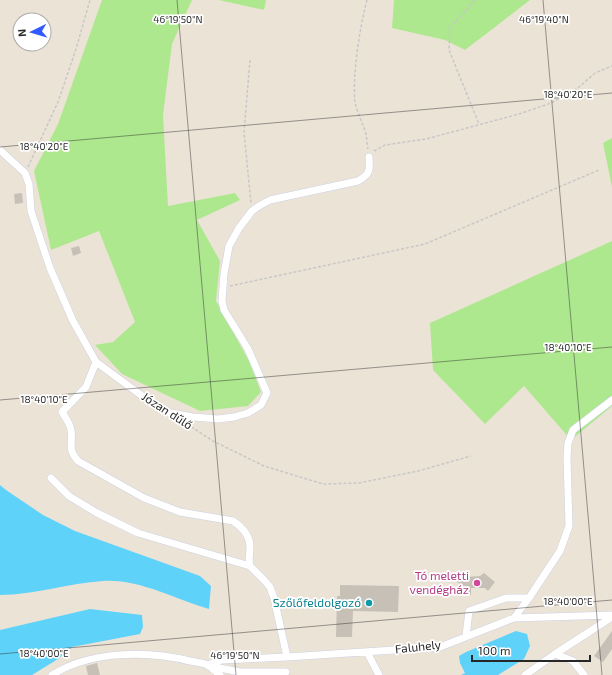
<svg xmlns="http://www.w3.org/2000/svg" width="612" height="675" viewBox="0 0 612 675" font-family="'Exo 2',sans-serif">
<style>
.green{fill:#aee88e}
.water{fill:#5fd2f9}
.building{fill:#c7c0b7}
.lines{fill:none;stroke-linecap:round;stroke-linejoin:round}
.minor-casing{stroke:#ccd1e2;stroke-width:8}
.path{stroke:#c7c7c7;stroke-width:1.5;stroke-dasharray:3 2;stroke-linecap:butt}
.minor{stroke:#fff;stroke-width:7}
.ticks{fill:none;stroke:#272727;stroke-width:1;stroke-opacity:0.45}
.hotel-dot{fill:#d1479c;stroke:#fff;stroke-width:1.5}
.culture-dot{fill:#0f9aa8;stroke:#fff;stroke-width:1.5}
.labels{text-anchor:middle;stroke-width:3.5;stroke-linejoin:round;paint-order:stroke}
.street-label{font-size:12px;fill:#272727;stroke:#fff}
.hotel-label{font-size:12px;fill:#b23c85;stroke:#fff;text-anchor:end}
.culture-label{font-size:12px;fill:#0d838f;stroke:#fff;text-anchor:end}
.ticks-label{font-size:10px;text-anchor:middle;fill:#272727;stroke:#fff;stroke-width:3.5;stroke-linejoin:round;paint-order:stroke}
</style>
<rect width="100%" height="100%" fill="#ece3d7"/>
<path class="green" d="M102,0H192L172,44L163,115L168,206L235,193L240,200L197,220L220,261L216,301L249,361L261,392L248,406L200,411L122,374L95,345L113,342L135,322L99,231L51,250L34,171L58,124Z
M219,0H266L264,10Z
M394,0H530L465,50L445,40L392,28Z
M612,138V187L603,143Z
M612,241V406L571,440L524,386L485,424L433,370L430,323Z"/>
<path class="water" d="M0,485L6,490L43,515L75,531L200,576L211,586L209,609C174,599 140,579 103,581C69,583 35,595 0,595Z
M90,609L142,615L143,627L140,634L72,647L58,659L32,675H0V630Z
M516,631L527,634L530,646L524,659L498,675H461L465,673L460,663L459,656L466,652Z"/>
<path class="building" d="M22,193L23,203L15,204L14,194Z
M79,246L81,253L73,256L71,248Z
M484,573L495,582L488,591L485,588H471V595L460,594V584L457,582L461,575L465,577L480,576Z
M340,585L399,586L398,612L353,611L352,637H336L337,596H340Z
M612,631V649L603,662L594,656Z
M97,663L100,675H88L86,666Z"/>
<g class="lines">
<defs>
<path id="minor" d="M0,150L25,173L29,184L31,211L50,268L73,321L96,362L145,398L170,413L193,417L218,419L234,417L248,413L261,405L267,393L248,349L224,310L222,301L224,274L229,246L239,228L252,211L259,206L270,200L358,181C370,174 370,171 369,157
M96,362L86,387L62,412C66,418 70,424 71,430C73,445 67,448 78,461L144,498L180,512L233,521C242,527 250,535 250,547C250,554 248,559 250,566
M51,478L69,496L97,513L138,533L250,566L264,580L270,587L274,598L287,657
M514,618L612,615
M466,636L469,611L506,598H529
M367,652L379,675
M555,654L612,617
M207,665L222,660L287,657L440,647L514,618L529,598L560,551L569,526L567,457L568,443L573,430L612,400
M209,666L240,672H286
M52,675C90,651 147,650 190,661C195,662 203,663 208,665C212,668 216,672 220,675
M525,675L555,654L573,661L584,675"/>
</defs>
<use href="#minor" class="minor-casing"/>
<path class="path" d="M367,0C360,26 352,76 355,102C357,113 363,123 366,134C367,139 367,144 368,149
M475,0L450,28L449,50L479,124
M250,60L244,132L251,203
M374,151L385,145L426,139L519,114L551,103L578,88L595,73L612,66
M28,167L58,102L76,49L90,0
M230,286L425,244L599,170
M187,424L213,441L264,466L323,484L359,483L418,471L471,456"/>
<use href="#minor" class="minor"/>
</g>
<path class="ticks" d="M177,0L236,675M543,0L602,675M0,147L612,93M0,400L612,347M0,654L612,600"/>
<circle class="hotel-dot" cx="477" cy="583" r="4"/>
<circle class="culture-dot" cx="369" cy="603" r="4"/>
<g class="labels">
<g class="street-label">
<text transform="translate(167 411) rotate(33)" y="4">Józan dűlő</text>
<text transform="translate(418 647) rotate(-6)" y="4">Faluhely</text>
</g>
<g class="hotel-label">
<text x="469" y="580">Tó meletti<tspan x="469" dy="14">vendégház</tspan></text>
</g>
<g class="culture-label">
<text x="361" y="607">Szőlőfeldolgozó</text>
</g>
</g>
<g class="ticks-label">
<text x="178" y="23">46°19'50"N</text>
<text x="544" y="23">46°19'40"N</text>
<text x="568" y="98">18°40'20"E</text>
<text x="44" y="150">18°40'20"E</text>
<text x="568" y="351">18°40'10"E</text>
<text x="44" y="403">18°40'10"E</text>
<text x="568" y="605">18°40'00"E</text>
<text x="44" y="657">18°40'00"E</text>
<text x="235" y="659">46°19'50"N</text>
</g>
<g transform="translate(32 32) rotate(265)"><circle r="19" fill="#ffffff" stroke="#a9a9a9"/>
<path d="M0-3L7 15L0 10L-7 15Z" fill="#315aff"/>
<text y="-6" font-size="11" font-weight="bold" text-anchor="middle" fill="#272727">N</text>
</g>
<path d="M472 655v6h118v-6" fill="none" stroke="#272727" stroke-width="2"/>
<text x="478" y="655" font-size="12" fill="#272727" stroke="#ffffff" stroke-width="3" paint-order="stroke">100 m</text>
</svg>
